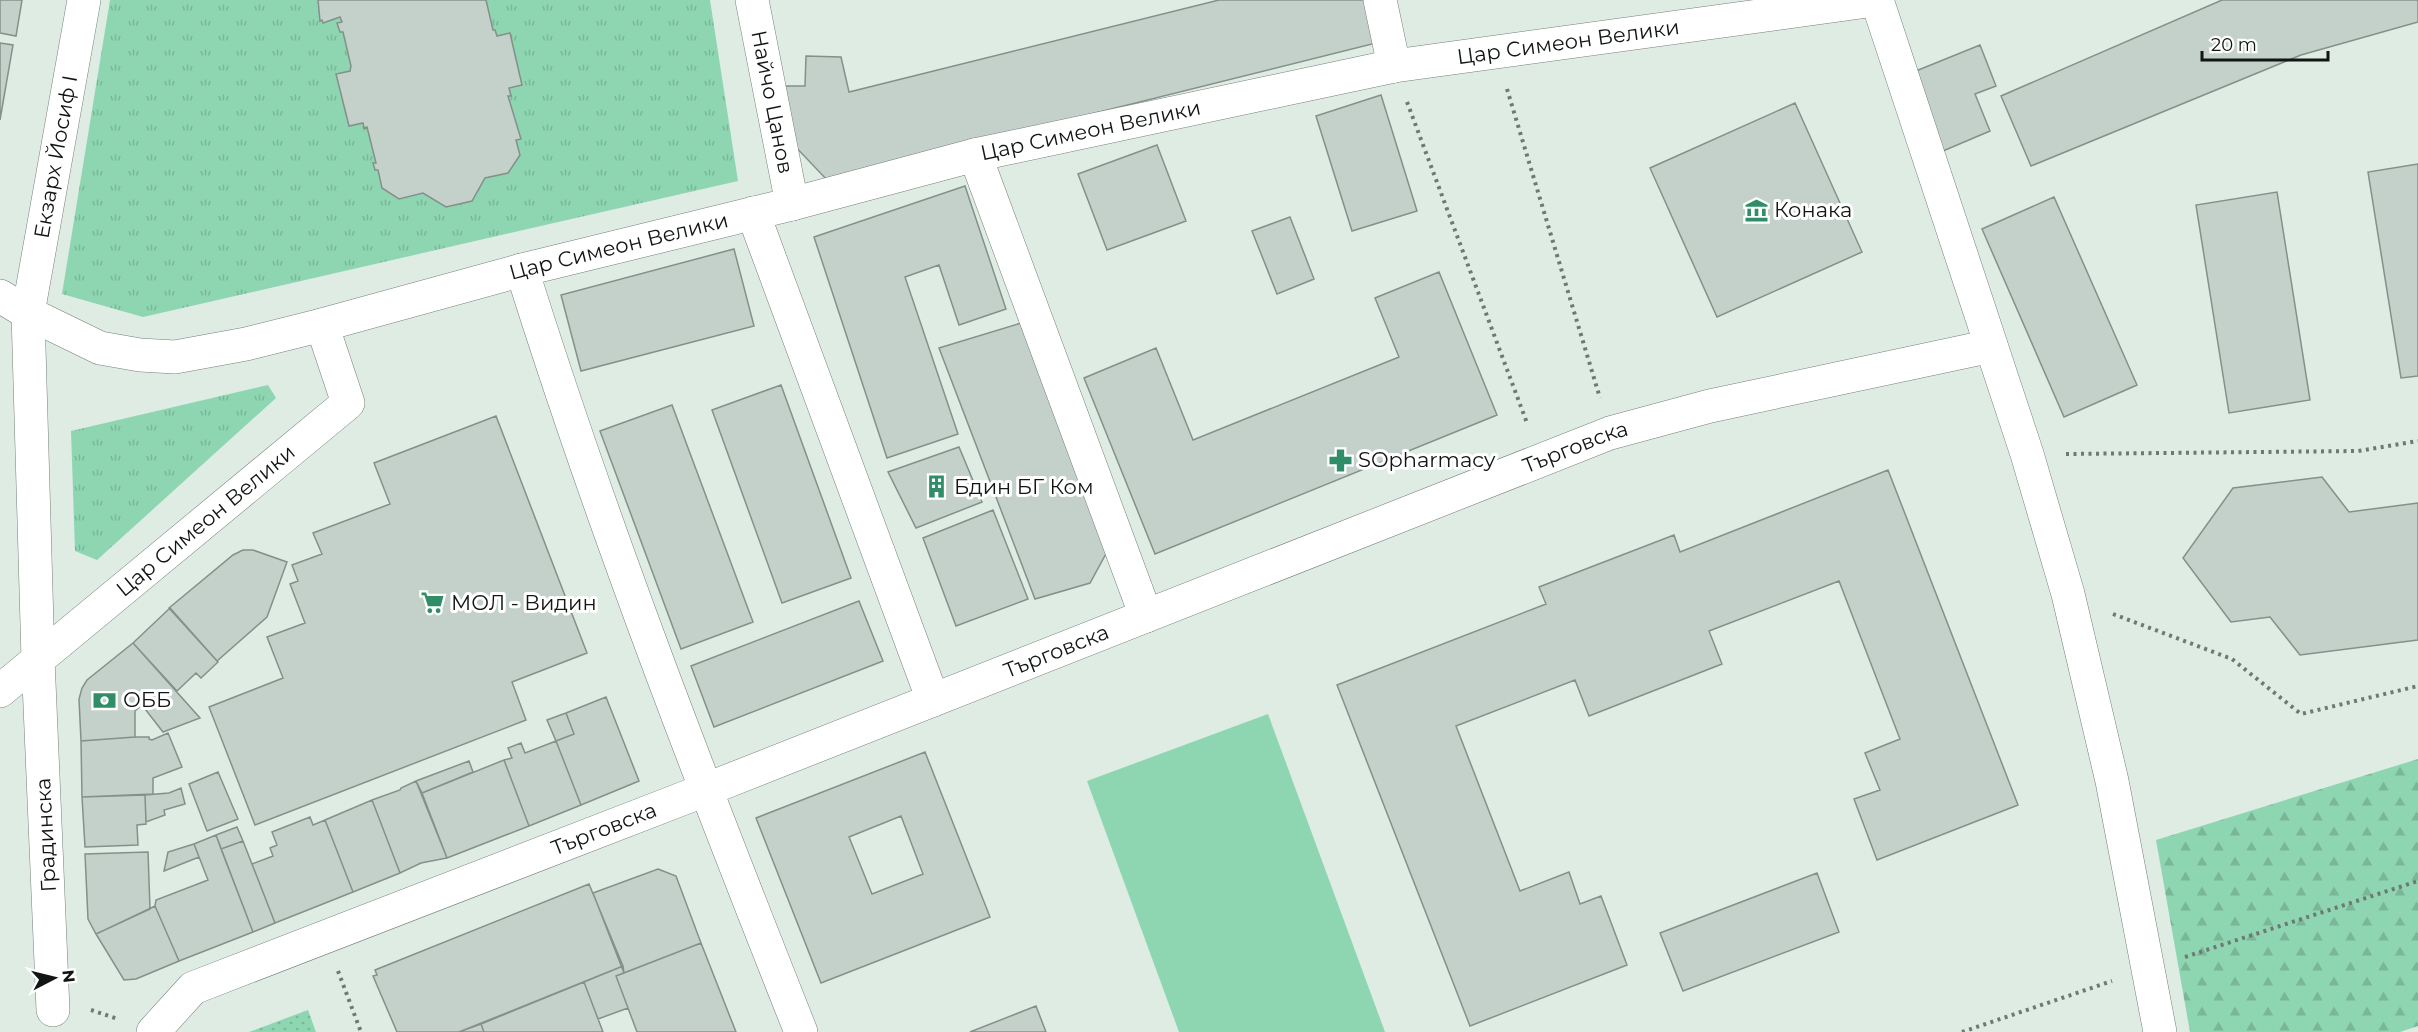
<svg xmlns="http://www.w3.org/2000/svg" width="2418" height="1032" viewBox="0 0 2418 1032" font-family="Montserrat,sans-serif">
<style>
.grass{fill:url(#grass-dots)}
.forest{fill:url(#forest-firs)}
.park{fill:url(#park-tufts)}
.garden{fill:#8ed6b2}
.building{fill:#c4d1ca;stroke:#849089;stroke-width:1.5;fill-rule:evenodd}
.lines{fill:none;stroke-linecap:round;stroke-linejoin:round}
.street-casing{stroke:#75817a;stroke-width:34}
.secondary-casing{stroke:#75817a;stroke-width:34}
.path{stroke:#6f7873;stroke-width:4;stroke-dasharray:3 4.5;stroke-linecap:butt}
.street{stroke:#fff;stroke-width:33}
.secondary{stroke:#fff;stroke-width:33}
.labels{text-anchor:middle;stroke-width:6;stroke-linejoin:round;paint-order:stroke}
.street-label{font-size:21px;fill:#111513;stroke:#fff}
.poi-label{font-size:21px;fill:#111513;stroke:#fff;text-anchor:start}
</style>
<defs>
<pattern id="grass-dots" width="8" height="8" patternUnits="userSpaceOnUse" patternTransform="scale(1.5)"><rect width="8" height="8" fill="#8ed6b2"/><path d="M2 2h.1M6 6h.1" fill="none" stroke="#79b798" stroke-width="1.8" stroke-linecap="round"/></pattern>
<pattern id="forest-firs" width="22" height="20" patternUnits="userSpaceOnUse" patternTransform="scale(1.5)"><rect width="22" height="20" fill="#8ed6b2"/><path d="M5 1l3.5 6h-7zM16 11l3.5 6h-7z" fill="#79b798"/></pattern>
<pattern id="park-tufts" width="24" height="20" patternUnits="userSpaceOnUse" patternTransform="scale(1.5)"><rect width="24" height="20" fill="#8ed6b2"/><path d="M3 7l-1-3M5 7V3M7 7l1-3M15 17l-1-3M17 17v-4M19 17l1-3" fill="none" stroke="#79b798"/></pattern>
</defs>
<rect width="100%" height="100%" fill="#deece4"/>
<path class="grass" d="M308,1010L316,1032H249Z"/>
<path class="forest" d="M2418,759V1026L2400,1032H2190L2156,840Z"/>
<path class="park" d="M110,0H710L738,181L143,317L62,294Z
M268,385L276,398L97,560L75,551L71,431Z"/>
<path class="garden" d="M1268,714L1385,1032H1179L1087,781Z"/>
<path class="building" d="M0,0H22L16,36L0,33Z
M318,0H486L493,30H495L497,36L510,33L522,85L509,88L511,96H508L521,139L516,140L520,155L508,173L485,178L472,201L446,207L423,193L399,199L382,188L378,170H375L373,163H376L367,127L364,128L363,123L349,126L336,74L350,71L351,66L343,32H340L337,23L342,22L340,17L323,23L322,20L320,21Z
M1219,0H1374L1384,41L827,180L790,141L781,86H805L806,56L841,57L849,92Z
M2222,0H2418V22L2301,55L2031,166L2001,96Z
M0,43L13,45L0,120Z
M1980,45L1996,86L1975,94L1990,131L1943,151L1911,73Z
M1381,95L1417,211L1352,231L1316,116Z
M1795,103L1862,252L1717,317L1650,168Z
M1157,145L1186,221L1107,250L1078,174Z
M2418,164V376L2401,378L2368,172Z
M965,186L1006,309L959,325L939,265L905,277L958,434L887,458L814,237Z
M2277,192L2310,400L2229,413L2196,205Z
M2054,197L2137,385L2064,417L1982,229Z
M1290,217L1314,279L1277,294L1252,231Z
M734,249L754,326L581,371L561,295Z
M1439,272L1497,415L1155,554L1084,378L1156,348L1193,440L1399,357L1375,298Z
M1021,323L1108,550L1090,583L1035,599L939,348Z
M781,385L851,578L782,603L712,410Z
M672,405L753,622L681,649L600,431Z
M496,416L587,653L512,682L526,720L255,825L209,707L283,678L267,637L305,623L290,584L298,581L292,565L322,554L313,533L390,504L374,463Z
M959,447L982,502L916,528L888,472Z
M1888,470L2018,805L1877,860L1854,799L1880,790L1865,753L1900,739L1839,581L1709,631L1722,664L1589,716L1575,680L1456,726L1520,891L1569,872L1580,904L1601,896L1627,965L1470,1026L1337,685L1546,604L1539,587L1674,535L1680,552Z
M2322,477L2349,512L2418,503V640L2300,655L2270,617L2231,622L2183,558L2233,488Z
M993,510L1028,599L956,626L923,538Z
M243,550H253L287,562L267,617L217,661L169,608L233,555Z
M859,601L883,661L714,727L691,666Z
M170,608L218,662L201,678L196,673L177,691L133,643Z
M133,643L200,718L163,732L142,705L135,711V737L81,741L79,699L82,688L87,680Z
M606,697L639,781L581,805L556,741L574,734L566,713Z
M566,713L574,734L556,741L547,720Z
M168,733L182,767L153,778V794L82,797L81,741L135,737H149V739L152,740Z
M556,741L581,805L529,826L504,760L512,758L508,748L521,743L525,753Z
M925,752L990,917L821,983L756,818ZM901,816L923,874L872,894L849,837Z
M504,760L529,826L447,858L422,793Z
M469,761L473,772L422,793L416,781Z
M218,772L238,819L207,831L189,784Z
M416,781L447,858L421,863L400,873L372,800L400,790L401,788Z
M181,788L185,804L164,810L165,815L146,822L145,795L169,793Z
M145,795L146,824L137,825L138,845L85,847L82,797Z
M372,800L400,873L353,892L325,820Z
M310,817L313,825L325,820L353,892L275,923L252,864L273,856L270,848L277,845L272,832Z
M237,827L243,841L221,849L216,835Z
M216,835L253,932L179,961L155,906L156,900L208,880L194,844Z
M243,841L275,923L253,932L221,849Z
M194,844L199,857L164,871L168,852Z
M148,852L150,909L96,934L88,919L85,854Z
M658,869L676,876L701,943L624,973L593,893Z
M1817,873L1839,932L1683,991L1660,933Z
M589,884L623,966L459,1032H397L373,976L377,975L375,970Z
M155,906L179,961L136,979L124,980L96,934Z
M701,943L736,1032H637L616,976Z
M623,966L624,973L616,976L628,1008L598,1019L584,982Z
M584,982L603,1032H484L481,1024Z
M1036,1006L1046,1032H970Z
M481,1024L484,1032H459Z"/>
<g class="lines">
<defs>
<g id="street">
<path id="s1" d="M752,0L792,204"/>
<path d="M1380,0L1394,66"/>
<path d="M1877,0L2027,454L2068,594L2112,781L2160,1032"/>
<path d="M975,155L1146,616"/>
<path d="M753,213L933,700"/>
<path d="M522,270C603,528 701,780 801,1032"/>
<path id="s2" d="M0,691L348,403L322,325"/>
<path id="s3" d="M53,1010L38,659L28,313L84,0"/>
<path id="s4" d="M153,1032L193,988L705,790L1610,433L1710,406L1991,346"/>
</g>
<g id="secondary">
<path id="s5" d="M0,296L28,313L100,348L140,355L175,357L246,344L322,325L522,270L792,204L975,155L1394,66L1875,0"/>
</g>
</defs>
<use href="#street" class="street-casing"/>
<use href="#secondary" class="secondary-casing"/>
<path class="path" d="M1507,89L1600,398
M1407,102L1527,423
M2066,454L2358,451L2418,441
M2113,614L2232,659L2301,714L2418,686
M2185,957L2418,881
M338,971L361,1032
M91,1010L118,1019
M1962,1032L2112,981"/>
<use href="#street" class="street"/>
<use href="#secondary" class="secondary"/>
</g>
<defs>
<symbol id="museum-bare" viewBox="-9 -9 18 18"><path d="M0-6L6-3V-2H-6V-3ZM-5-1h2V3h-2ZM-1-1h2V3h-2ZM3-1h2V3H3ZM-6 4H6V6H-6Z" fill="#2f8e67" stroke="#fff" stroke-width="2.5" paint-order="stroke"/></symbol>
<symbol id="pharmacy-bare" viewBox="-9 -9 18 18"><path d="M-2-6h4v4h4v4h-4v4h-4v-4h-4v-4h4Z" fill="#2f8e67" stroke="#fff" stroke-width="2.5" paint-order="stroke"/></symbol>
<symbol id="building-bare" viewBox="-9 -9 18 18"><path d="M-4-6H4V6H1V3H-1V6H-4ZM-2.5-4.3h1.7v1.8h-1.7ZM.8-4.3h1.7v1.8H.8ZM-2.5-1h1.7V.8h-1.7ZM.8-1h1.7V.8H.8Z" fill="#2f8e67" stroke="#fff" stroke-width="2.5" paint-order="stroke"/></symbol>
<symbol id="supermarket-bare" viewBox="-9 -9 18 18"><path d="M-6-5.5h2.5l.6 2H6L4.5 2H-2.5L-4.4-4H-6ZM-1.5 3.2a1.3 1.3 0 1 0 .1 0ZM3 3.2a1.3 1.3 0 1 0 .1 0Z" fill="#2f8e67" stroke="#fff" stroke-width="2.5" paint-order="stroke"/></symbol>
<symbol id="bank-bare" viewBox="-9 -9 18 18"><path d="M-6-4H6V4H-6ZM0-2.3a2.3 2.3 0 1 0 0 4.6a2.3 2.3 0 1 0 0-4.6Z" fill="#2f8e67" stroke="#fff" stroke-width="2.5" paint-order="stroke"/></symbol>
</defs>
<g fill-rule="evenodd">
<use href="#museum-bare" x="1740" y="194" width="33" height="33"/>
<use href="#pharmacy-bare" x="1324" y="444" width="33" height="33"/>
<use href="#building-bare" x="920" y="470" width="33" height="33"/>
<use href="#supermarket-bare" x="416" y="586" width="33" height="33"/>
<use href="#bank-bare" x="88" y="684" width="33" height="33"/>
</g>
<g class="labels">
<g class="street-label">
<text dy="7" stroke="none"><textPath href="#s5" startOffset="1618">Цар Симеон Велики</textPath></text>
<text dy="7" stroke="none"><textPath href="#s1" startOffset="104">Найчо Цанов</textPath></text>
<text dy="7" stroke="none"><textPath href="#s5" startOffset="1132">Цар Симеон Велики</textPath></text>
<text dy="7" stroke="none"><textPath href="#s3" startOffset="856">Екзарх Йосиф I</textPath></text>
<text dy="7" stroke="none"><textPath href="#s5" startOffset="646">Цар Симеон Велики</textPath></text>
<text dy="7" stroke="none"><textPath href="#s4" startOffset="1544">Търговска</textPath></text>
<text dy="7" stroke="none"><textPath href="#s2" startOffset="267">Цар Симеон Велики</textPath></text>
<text dy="7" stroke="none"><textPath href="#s4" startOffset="986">Търговска</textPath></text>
<text dy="7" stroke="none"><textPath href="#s4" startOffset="500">Търговска</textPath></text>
<text transform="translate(46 835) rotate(-93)" y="7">Градинска</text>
</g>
<g class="poi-label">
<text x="1774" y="217">Конака</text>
<text x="1358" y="467">SOpharmacy</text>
<text x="954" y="494">Бдин БГ Ком</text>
<text x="451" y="610">МОЛ - Видин</text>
<text x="123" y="707">ОББ</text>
</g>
</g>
<g transform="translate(54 978) rotate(83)" stroke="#ffffff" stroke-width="4.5" paint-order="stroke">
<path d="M0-4.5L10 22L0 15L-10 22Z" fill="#111513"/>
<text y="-9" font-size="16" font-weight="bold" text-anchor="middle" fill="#111513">N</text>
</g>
<path d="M2202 51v9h126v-9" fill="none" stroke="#111513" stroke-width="3"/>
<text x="2211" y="51" font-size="18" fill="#111513" stroke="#ffffff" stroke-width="4.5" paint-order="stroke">20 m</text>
</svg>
